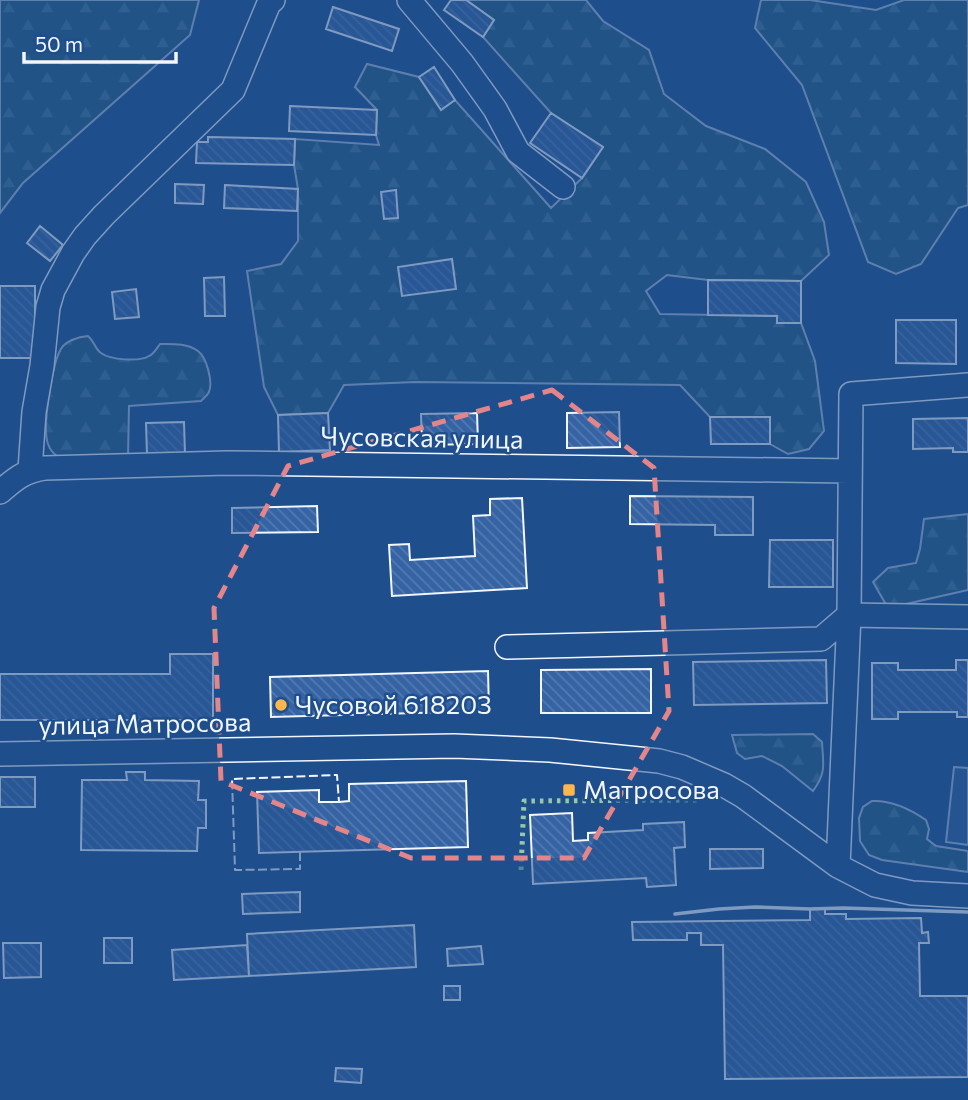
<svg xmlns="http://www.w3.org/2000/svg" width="968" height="1100" viewBox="0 0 968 1100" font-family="Commissioner,sans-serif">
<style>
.forest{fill:url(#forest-firs);stroke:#a8bbd7;stroke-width:2}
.parking{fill:#305b95;stroke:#a8bbd7;stroke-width:2}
.building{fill:url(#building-back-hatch);stroke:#f2f6ff;stroke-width:2}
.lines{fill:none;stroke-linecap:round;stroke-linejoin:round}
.minor-casing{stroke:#f2f6ff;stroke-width:26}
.minor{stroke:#1f4e8c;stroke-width:23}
.hedge{stroke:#97c8a6;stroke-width:5;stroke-dasharray:3.5 5;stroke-linecap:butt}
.fence{stroke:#f2f6ff;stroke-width:2;stroke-dasharray:9 3.5;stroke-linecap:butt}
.wall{stroke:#f2f6ff;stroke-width:3.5}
.marked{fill:none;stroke:#e38589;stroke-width:5;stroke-dasharray:14 9;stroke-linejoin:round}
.poi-dot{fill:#ffb74d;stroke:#1f4e8c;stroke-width:2.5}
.labels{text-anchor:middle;stroke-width:5;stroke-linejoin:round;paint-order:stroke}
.street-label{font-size:26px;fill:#f2f6ff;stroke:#1f4e8c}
.poi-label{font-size:26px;fill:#f2f6ff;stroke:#1f4e8c;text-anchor:start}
</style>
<defs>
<pattern id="forest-firs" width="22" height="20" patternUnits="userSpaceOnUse" patternTransform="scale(1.75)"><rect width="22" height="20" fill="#245a82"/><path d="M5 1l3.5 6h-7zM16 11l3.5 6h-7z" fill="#447295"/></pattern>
<pattern id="building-back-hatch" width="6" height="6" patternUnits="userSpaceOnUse" patternTransform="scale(1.75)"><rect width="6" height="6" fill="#3563a3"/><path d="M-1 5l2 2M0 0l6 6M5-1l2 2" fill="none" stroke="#537ab1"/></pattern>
</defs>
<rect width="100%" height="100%" fill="#1f4e8c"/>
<path class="forest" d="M0,0H199L190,35L23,183L0,213Z
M466,0H586L603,21L649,50L664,94L706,126L765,149L806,182L824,222L829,255L801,281L708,280L667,275L646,291L660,314L777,316V323H801L815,361L824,431L809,449L788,454L770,444L769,417H710L680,385L415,382L344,385L328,413L278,415L264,387L247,271L281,264L298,241V189L294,165L295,139L379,145L376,135L377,110L355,87L367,64L419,77L441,109L455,100L551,208L582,178L603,147L551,113L483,37L494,20Z
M761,0H810L876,10L904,0H968V205L958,208L921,264L896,274L868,262L802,85L755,28Z
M88,336C95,342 95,349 101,353C110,360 140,362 149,356C154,354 157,348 160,344C173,344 187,343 198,351C207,358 213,382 209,392C207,396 204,398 201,401L129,406L128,457L62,460C56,456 50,451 48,444C42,428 52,359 63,346C70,339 79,337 88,336Z
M968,514V590L888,608L873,582L888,568L916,563L920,549L924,519Z
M813,734L822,742C823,764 827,772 813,791L782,766L762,756L745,759L737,753L732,735Z
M872,801C891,800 910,809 926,820L929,829L927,839L936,846L968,851V872L882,860L869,855L860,841L859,818L863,807Z"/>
<path class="parking" d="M954,767L968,768V845L946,842Z"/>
<path class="building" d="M451,0H466L494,20L483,37L444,10Z
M333,7L399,29L392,51L326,29Z
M434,67L455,100L441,110L419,77Z
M290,106L377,110L376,135L289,131Z
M551,113L603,147L582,178L530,143Z
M208,137L295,139L294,165L196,163L197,142H208Z
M175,184L204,185L203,204L175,203Z
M225,185L298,189L297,211L224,208Z
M396,190L398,218L384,219L381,192Z
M40,226L63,245L50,261L27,243Z
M452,259L456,289L402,296L398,267Z
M224,277L225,316H205L204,278Z
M708,280L801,281V323H777V316L708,315Z
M0,286H35V358H0Z
M136,289L139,317L115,319L112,292Z
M896,320H956V364L896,363Z
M619,412L620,447L567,448V413Z
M328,413L330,450L279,452L278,415Z
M477,413L478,444L422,445L421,414Z
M710,417H770V444H711Z
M968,418V452H953V448L913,449V419Z
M184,422L185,454L147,455L146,423Z
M630,496L753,497V535H715V525L630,524Z
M522,498L527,588L392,596L389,545L409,544L410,560L475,556L473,516L490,515V499Z
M317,506L318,532L232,533V508Z
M770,540H833V587H769Z
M170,654H213V720H0V674H170Z
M826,660L827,703L694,705L693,662Z
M956,660H968V717H957V712H898V719H872V663H898V670H956Z
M651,669V713H541V670Z
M488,671L489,711L271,717L270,677Z
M126,772H145V780L199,781L198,800H206V828H198L197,851L81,850L82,780H127Z
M0,777H35V807H0Z
M466,781L468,847L259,853L257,792L319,790V802H339L349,801V784Z
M572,813L573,841L588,840V833L643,830V824L684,822L685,847L674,848L676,885L647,887L646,878L533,884L530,815Z
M710,849H763V868L710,869Z
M300,892V912L243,914L242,894Z
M825,908V914H846V919L921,918L922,933L928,932L929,943H919L920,996H968V1077L725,1079L723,945H701V933H687V940H633L632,922L810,920V909Z
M414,925L416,967L249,976L247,934Z
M104,938H132V963H104Z
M3,943H41V977L4,978Z
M247,945L249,976L174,980L172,950Z
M481,946L483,964L448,966L447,949Z
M444,986H460V1000H444Z
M336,1068L362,1069L361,1083L335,1081Z"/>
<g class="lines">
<defs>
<path id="minor" d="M409,0L462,63L495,109L518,152L563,187
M30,470L34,412L42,366L48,307L53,290L73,253L85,236L104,215L233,90L269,3L273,0
M0,492C15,479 24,471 45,468L227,463L850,471
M507,647L821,639L849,615L968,617
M0,754L454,746L550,750L659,761L682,767L724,785L743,796L838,866L875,885L912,893L968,896
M838,866L849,615L851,394L968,385"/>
</defs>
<use href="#minor" class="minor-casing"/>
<use href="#minor" class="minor"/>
<path class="hedge" d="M521,870L524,801L698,800"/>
<path class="fence" d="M300,852V869L235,870L232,779L337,775L339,802"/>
<path class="wall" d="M675,914L719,909L755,907L810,909L843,908L968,912"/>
</g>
<path d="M0 0H968V1100H0ZM552,390L654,468L669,711L584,858H411L221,781L214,608L288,466Z" fill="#1f4e8c" fill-opacity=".55" fill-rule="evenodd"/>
<path class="marked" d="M552,390L654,468L669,711L584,858H411L221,781L214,608L288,466Z"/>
<g class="poi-dot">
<circle cx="281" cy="705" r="7"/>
<rect x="562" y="783" width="14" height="14" rx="3.5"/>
</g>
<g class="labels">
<g class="street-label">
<text transform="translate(422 438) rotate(1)" y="9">Чусовская улица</text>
<text transform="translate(145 724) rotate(-1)" y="9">улица Матросова</text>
</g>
<g class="poi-label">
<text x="295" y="714">Чусовой 618203</text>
<text x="583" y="799">Матросова</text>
</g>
</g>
<path d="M24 52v10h152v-10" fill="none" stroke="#f2f6ff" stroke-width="3.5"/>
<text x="35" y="52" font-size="21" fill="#f2f6ff" stroke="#1f4e8c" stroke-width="5" paint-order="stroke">50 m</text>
</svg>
